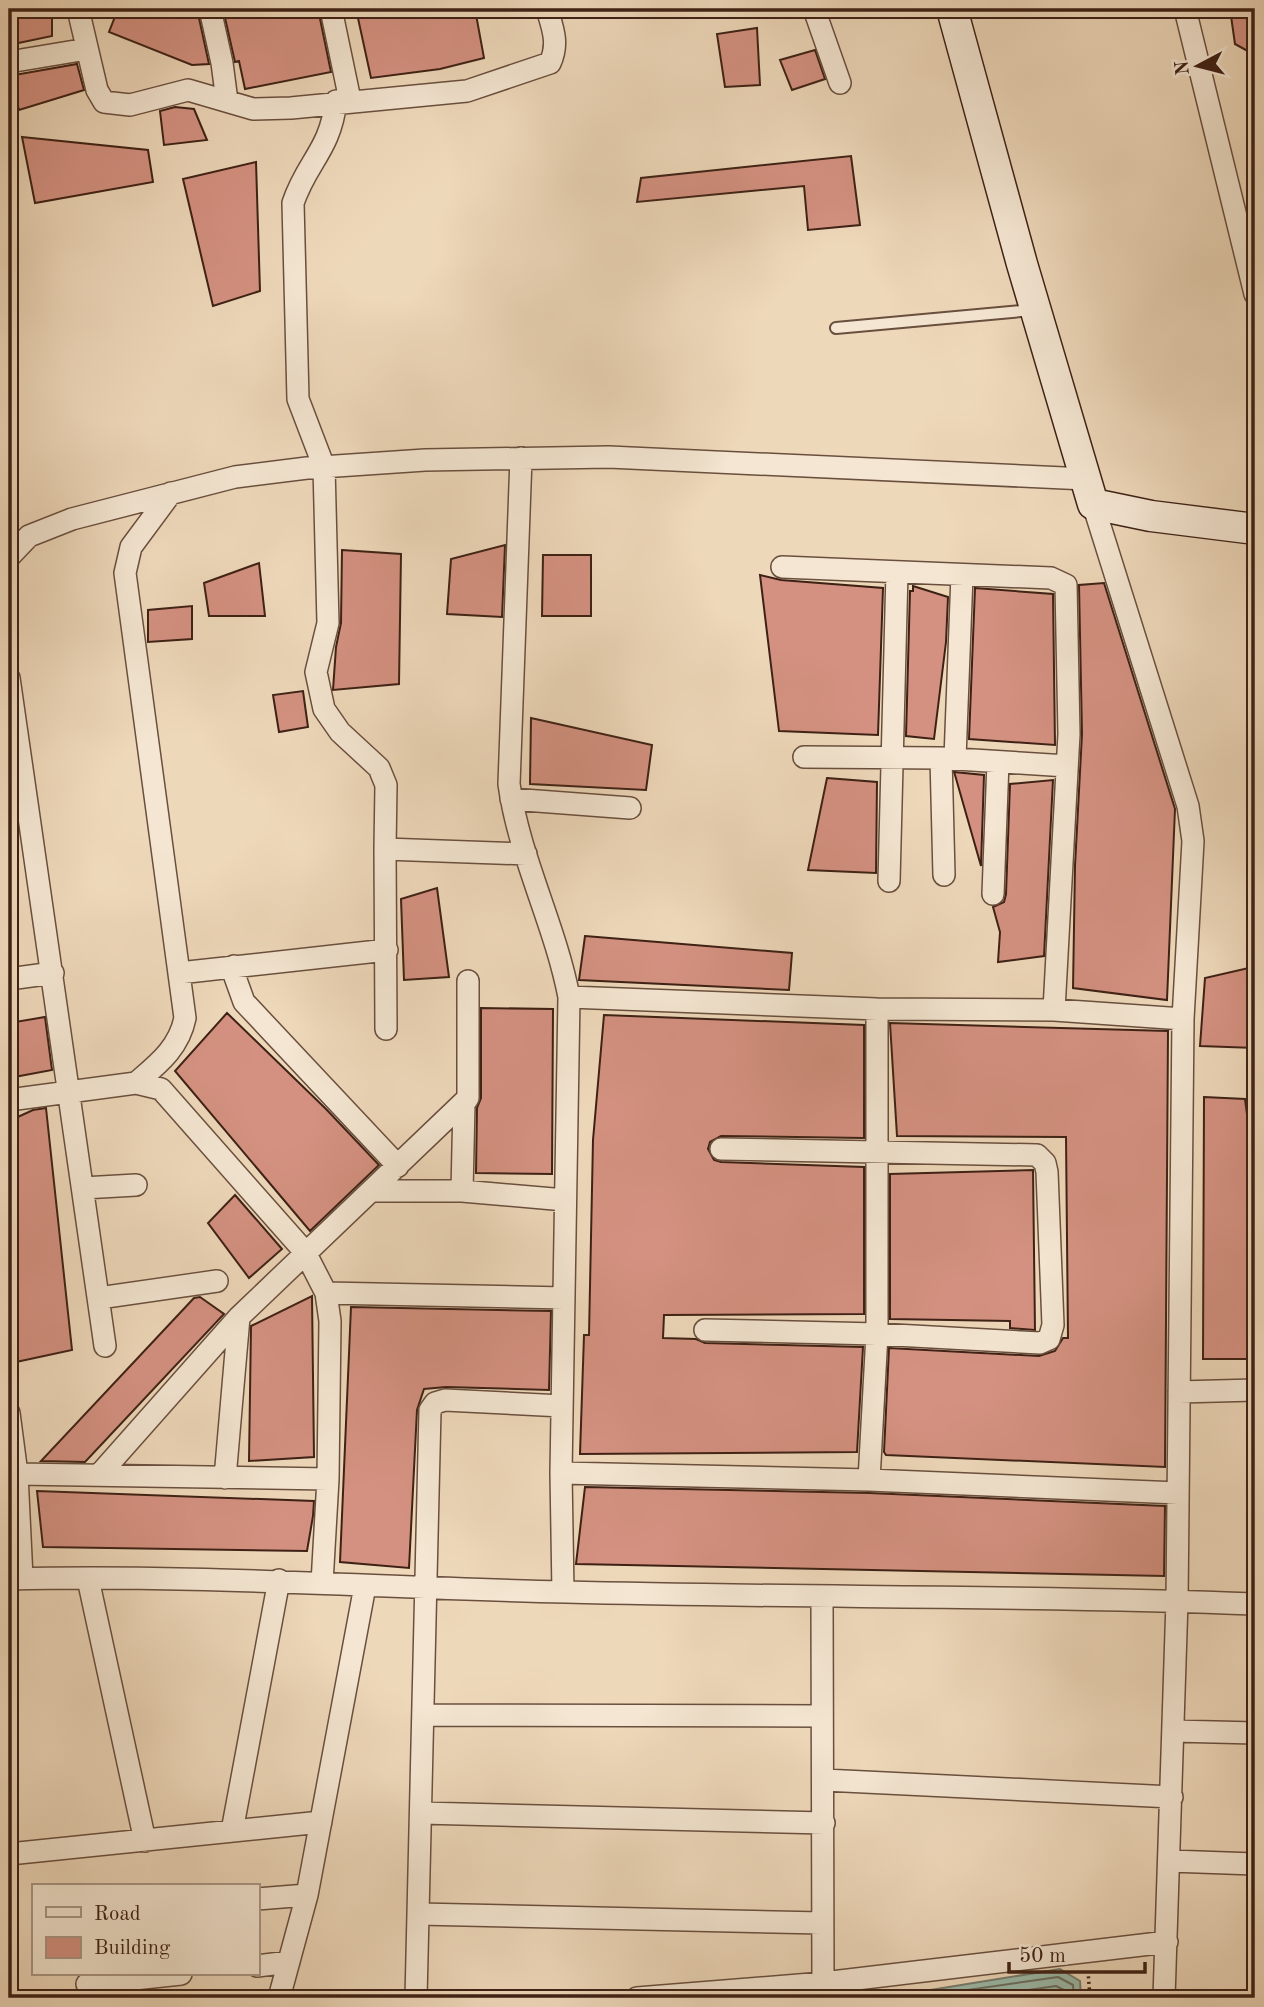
<svg xmlns="http://www.w3.org/2000/svg" width="1264" height="2007" viewBox="0 0 1264 2007" font-family="'Old Standard TT',serif">
<style>
.water{fill:#9bbbaa;stroke:#767d6e;stroke-width:2}
.lines{fill:none;stroke-linecap:round;stroke-linejoin:round}
.shore{stroke:#6c6e60;stroke-width:2}
.building{fill:#d49181;stroke:#3e2115;stroke-width:2}
.lane-casing{stroke:#6a4f3e;stroke-width:14}
.street-casing{stroke:#6a4f3e;stroke-width:24}
.secondary-casing{stroke:#3e2115;stroke-width:33}
.path{stroke:#3e2115;stroke-width:3.5;stroke-dasharray:2 3.5;stroke-linecap:butt}
.lane{stroke:#f4e6d2;stroke-width:10}
.street{stroke:#f4e6d2;stroke-width:21}
.secondary{stroke:#f4e6d2;stroke-width:30}
</style>
<rect width="100%" height="100%" fill="#eed8ba"/>
<filter id="stains"><feTurbulence type="fractalNoise" baseFrequency=".00286" numOctaves="4"/><feColorMatrix values="0 0 0 0 .2 0 0 0 0 .09 0 0 0 0 .02 0 0 0 .5 -.17"/></filter>
<radialGradient id="worn" r=".72"><stop offset=".6" stop-color="#630" stop-opacity="0"/><stop offset="1" stop-color="#630" stop-opacity=".3"/></radialGradient>
<path class="water" d="M1060,1969L1080,1981L1081,1998H881Z"/>
<g class="lines">
<path class="shore" d="M912,1998L1058,1977L1073,1985L1074,1998
M972,1998L1056,1986L1064,1990L1065,1998"/>
</g>
<path class="building" d="M9,9H52V36L9,45Z
M118,9H197L209,64L192,65L109,32Z
M223,9H318L331,72L245,89L239,61L235,62Z
M356,9H475L484,58L440,69L371,78Z
M1230,9H1255V55L1235,44Z
M757,28L760,85L725,87L717,34Z
M815,50L825,79L792,90L780,60Z
M77,64L84,90L19,110L9,76Z
M175,107L194,109L207,140L164,145L160,111Z
M22,137L148,150L153,182L35,203Z
M851,156L860,225L808,230L804,186L637,202L641,178Z
M256,162L260,291L213,306L183,179Z
M505,545L502,617L447,614L451,559Z
M342,550L401,554L399,684L333,690L336,647L341,623Z
M543,555H591V616H542Z
M259,563L265,616H209L204,583Z
M760,575L781,580L883,588L878,735L779,731Z
M1104,583L1175,809L1167,1000L1073,988L1075,866L1082,734L1079,585Z
M913,586L948,597L946,642L934,739L906,736L910,591H913Z
M975,588L1053,594L1055,745L969,739Z
M192,606V639L148,642V610Z
M303,691L308,727L279,732L273,695Z
M531,718L652,745L646,790L530,784Z
M954,772L984,775L981,866L955,775Z
M827,778L877,782L876,873L808,870Z
M1053,780L1044,956L998,962L1000,932L993,907L1004,902L1006,894L1010,784Z
M437,888L449,977L404,980L401,899Z
M585,936L792,953L789,990L579,980Z
M1253,967L1255,1048L1200,1046L1205,978Z
M481,1008L553,1009L552,1174L476,1173L477,1108L481,1098Z
M227,1013L326,1109L379,1165L310,1231L175,1071Z
M604,1015L864,1025V1138L721,1136L710,1142L708,1149L714,1160L721,1162L864,1167V1314L664,1315L663,1338L696,1339L705,1343L863,1347L857,1452L580,1454L584,1335H589L593,1140Z
M45,1017L52,1070L9,1078V1023Z
M890,1023L1168,1031L1165,1467L886,1455L884,1452L889,1348L1039,1356L1055,1351L1063,1338H1068L1066,1137L897,1136Z
M1204,1097L1245,1099L1255,1176V1359H1203Z
M46,1108L72,1350L16,1362L9,1325V1121L33,1110Z
M1033,1170L1035,1330L1010,1328V1321L890,1319V1174Z
M235,1195L282,1249L249,1278L208,1223Z
M312,1296L314,1457L249,1461L251,1326Z
M200,1297L224,1314L85,1462L41,1461L194,1298Z
M351,1307L551,1311L549,1390L446,1387L424,1389L417,1410L409,1568L340,1562Z
M585,1487L869,1493L1165,1506L1164,1576L576,1564Z
M37,1491L314,1501L313,1516L307,1551L43,1547Z"/>
<g class="lines">
<defs>
<path id="lane" d="M836,328L1033,310"/>
<path id="street" d="M78,9L97,90L104,102L130,105L188,90L253,109L291,108L467,91L550,63C559,44 553,29 547,9
M210,9L222,63L227,101
M331,9L350,100
M814,9L840,83
M1185,9L1255,294
M9,62L87,49
M336,101C330,151 307,161 293,203L298,399L324,467L328,623L316,672L324,709L340,732L379,768L386,785L385,849
M521,458L509,784C519,857 555,924 569,997L561,1473L563,1592
M1093,504L1188,806L1193,841L1183,1019L1177,1601L1164,1998
M9,557L29,536L72,519L235,477L307,468L425,460L609,457L1086,479
M782,567L1051,578L1066,585L1069,734L1054,1010
M9,678L105,1346
M804,757L941,758L1067,766
M941,758L944,875
M955,758L962,575
M511,799L630,808
M889,881L897,572
M993,894L998,762
M234,966L235,977L244,1002L398,1166
M179,973L387,950
M9,979L53,973
M569,997L877,1009L1054,1010L1183,1019
M386,1029L385,849L526,854
M136,1083C158,1064 179,1048 185,1018L125,573L131,547L171,493
M9,1100L136,1083L161,1089L305,1252L326,1293L330,1321L328,1479L322,1583
M83,1188L136,1185
M372,1191H462L565,1200
M462,1191L464,1104L468,1098V981
M326,1293L564,1298
M99,1298L217,1281
M705,1330L877,1334L1040,1343L1049,1339L1053,1325L1047,1172L1045,1163L1037,1155L721,1149
M1179,1392L1255,1390
M9,1413L17,1474L22,1578
M561,1473L869,1480L1178,1493
M17,1474L328,1479
M99,1475L239,1317L468,1098
M225,1478L239,1317
M869,1480L877,1334V1009
M9,1579C195,1574 380,1588 566,1592C796,1598 1026,1595 1255,1604
M88,1579L145,1841
M822,1598L823,1983
M423,1715L821,1716
M1174,1731L1255,1733
M824,1780L1172,1797
M422,1813L824,1823
M232,1831L279,1580
M9,1854L321,1822
M1170,1861L1255,1864
M257,1899L307,1895
M419,1914L822,1923
M257,1966L289,1962
M87,1984L181,1974
M279,1998L307,1895L365,1586
M416,1998L430,1410L435,1403L445,1400L562,1406
M637,1998L823,1983L1167,1942"/>
<path id="secondary" d="M952,9L1022,264L1093,504L1151,516L1255,529"/>
</defs>
<use href="#lane" class="lane-casing"/>
<use href="#street" class="street-casing"/>
<use href="#secondary" class="secondary-casing"/>
<path class="path" d="M1088,1971L1090,1998"/>
<use href="#lane" class="lane"/>
<use href="#street" class="street"/>
<use href="#secondary" class="secondary"/>
</g>
<rect width="1264" height="2007" fill="none" stroke="#eed8ba" stroke-width="35"/>
<rect x="10" y="10" width="1243" height="1986" fill="none" stroke="#3e2115" stroke-width="3.5"/>
<rect x="18" y="18" width="1229" height="1972" fill="none" stroke="#3e2115" stroke-width="2"/>
<rect x="32" y="1884" width="228" height="91" fill="#f4e6d2" stroke="#ab9786" stroke-width="2"/>
<rect x="46" y="1907" width="35" height="10" fill="#f4e6d2" stroke="#ab9786" stroke-width="2"/>
<text x="94" y="1920" font-size="21" fill="#3e2115">Road</text>
<rect x="46" y="1937" width="35" height="21" fill="#d49181" stroke="#ab9786" stroke-width="2"/>
<text x="94" y="1954" font-size="21" fill="#3e2115">Building</text>
<g transform="translate(1198 66) rotate(263)" stroke="#f4e6d2" stroke-width="5" paint-order="stroke">
<path d="M0-5L12 26L0 18L-12 26Z" fill="#3e2115"/>
<text y="-10" font-size="19" font-weight="bold" text-anchor="middle" fill="#3e2115">N</text>
</g>
<path d="M1009 1962v10h136v-10" fill="none" stroke="#3e2115" stroke-width="3.5"/>
<text x="1019" y="1962" font-size="21" fill="#3e2115" stroke="#f4e6d2" stroke-width="5" paint-order="stroke">50 m</text>
<rect width="100%" height="100%" filter="url(#stains)"/>
<rect width="100%" height="100%" fill="url(#worn)"/>
</svg>
